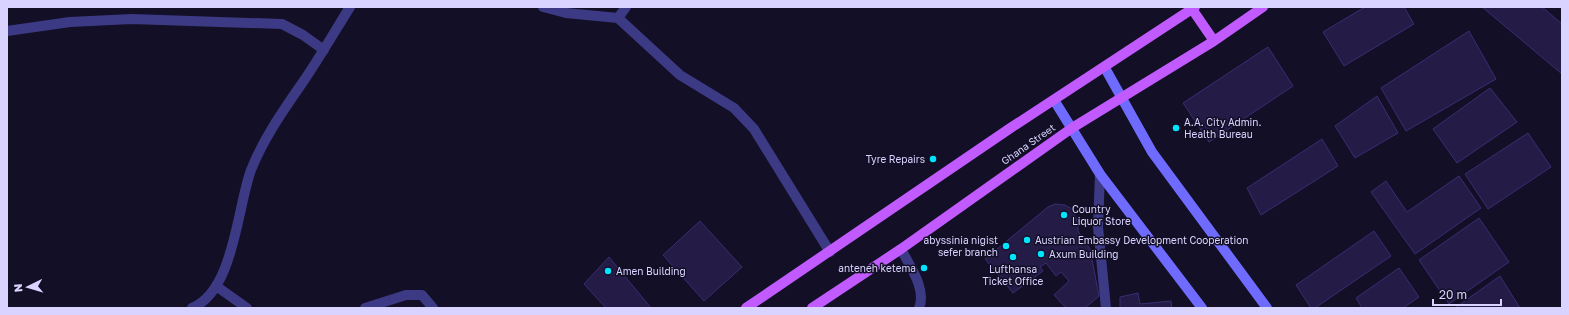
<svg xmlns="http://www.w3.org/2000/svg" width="1569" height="315" viewBox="0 0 1569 315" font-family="'Golos Text',sans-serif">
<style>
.building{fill:#241b47;stroke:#3b2d73}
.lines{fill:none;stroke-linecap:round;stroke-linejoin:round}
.minor{stroke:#3d3a85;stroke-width:10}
.tertiary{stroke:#3d3a85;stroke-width:10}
.secondary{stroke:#6f6bff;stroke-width:10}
.primary{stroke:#c25bff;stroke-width:10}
.poi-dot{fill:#00e5ff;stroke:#130f26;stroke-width:1.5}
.labels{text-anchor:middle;stroke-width:3;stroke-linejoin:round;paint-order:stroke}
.poi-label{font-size:10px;fill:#d9d4ff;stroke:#130f26;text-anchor:start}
.street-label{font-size:10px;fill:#d9d4ff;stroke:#130f26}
</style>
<rect width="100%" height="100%" fill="#130f26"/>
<path class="building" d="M1365,7H1404L1414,24L1344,66L1323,32Z
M1482,7H1542L1562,24V74Z
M1469,31L1496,79L1406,131L1381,88Z
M1268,47L1293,86L1209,142L1183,103Z
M1490,88L1517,122L1457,163L1433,129Z
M1377,96L1398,133L1355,158L1335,126Z
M1528,133L1551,167L1488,209L1465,174Z
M1322,139L1338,166L1261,215L1247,188Z
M1459,176L1481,208L1415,254L1371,192L1386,181L1407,212Z
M1055,204L1065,205L1072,209L1078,223V231L1090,249L1099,296L1085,308H1066L1054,295L1069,281L1061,272L1056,276L1046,263L1040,267L1043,271L1013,293L985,259L1048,207Z
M1479,218L1509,262L1449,304L1419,260Z
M700,221L742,267L704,301L663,255Z
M1374,231L1391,256L1315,308H1311L1296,285Z
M609,257L651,308H606L584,284Z
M1399,268L1419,297L1403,308H1362L1356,298Z
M1500,276L1520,308H1455Z
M1138,293L1140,304L1171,301L1172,308H1120V297Z"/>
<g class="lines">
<path class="minor" d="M543,7L566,13L618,18L680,75L734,108L754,129L830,252
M618,18L626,7
M7,31L70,22L132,19L282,24L303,35L324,50
M1100,174L1098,227L1106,308
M216,286L247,308
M192,308C234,291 237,208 251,170C264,137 285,108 305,79C321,55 335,31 350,7
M365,308L406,295H422L433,308"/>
<path class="tertiary" d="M901,249C909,265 927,289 919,308"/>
<path class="secondary" d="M1105,68L1152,152L1267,308
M1054,100L1100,174L1202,308"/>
<path class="primary" d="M1192,9L1214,41
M746,308L1009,129L1195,7
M812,308L901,249L1072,128L1214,41L1263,7"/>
</g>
<g class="poi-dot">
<circle cx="1176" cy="128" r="4"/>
<circle cx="933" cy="159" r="4"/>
<circle cx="1064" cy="215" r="4"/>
<circle cx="1027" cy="240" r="4"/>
<circle cx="1006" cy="246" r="4"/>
<circle cx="1041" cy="254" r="4"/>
<circle cx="1013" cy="257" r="4"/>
<circle cx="924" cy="268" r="4"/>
<circle cx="608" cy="271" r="4"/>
</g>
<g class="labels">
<g class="poi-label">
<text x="1184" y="126">A.A. City Admin.<tspan x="1184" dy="12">Health Bureau</tspan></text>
<text x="925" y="163" text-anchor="end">Tyre Repairs</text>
<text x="1072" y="213">Country<tspan x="1072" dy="12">Liquor Store</tspan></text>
<text x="998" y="244" text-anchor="end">abyssinia nigist<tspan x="998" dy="12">sefer branch</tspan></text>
<text x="1035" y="244">Austrian Embassy Development Cooperation</text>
<text x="1049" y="258">Axum Building</text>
<text x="916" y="272" text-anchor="end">anteneh ketema</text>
<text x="1013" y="273" text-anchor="middle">Lufthansa<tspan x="1013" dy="12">Ticket Office</tspan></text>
<text x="616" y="275">Amen Building</text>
</g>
<g class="street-label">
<text transform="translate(1028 144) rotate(-35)" y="4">Ghana Street</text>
</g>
</g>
<rect width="1569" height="315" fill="none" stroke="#d9d4ff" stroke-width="16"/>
<g transform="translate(28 287) rotate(265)" stroke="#130f26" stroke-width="3" paint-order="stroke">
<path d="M0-3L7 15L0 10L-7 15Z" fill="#d9d4ff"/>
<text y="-6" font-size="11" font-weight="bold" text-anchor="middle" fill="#d9d4ff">N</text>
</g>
<path d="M1433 299v6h68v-6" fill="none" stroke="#d9d4ff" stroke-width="2"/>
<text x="1439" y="299" font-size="12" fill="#d9d4ff" stroke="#130f26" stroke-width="3" paint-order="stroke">20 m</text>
</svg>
